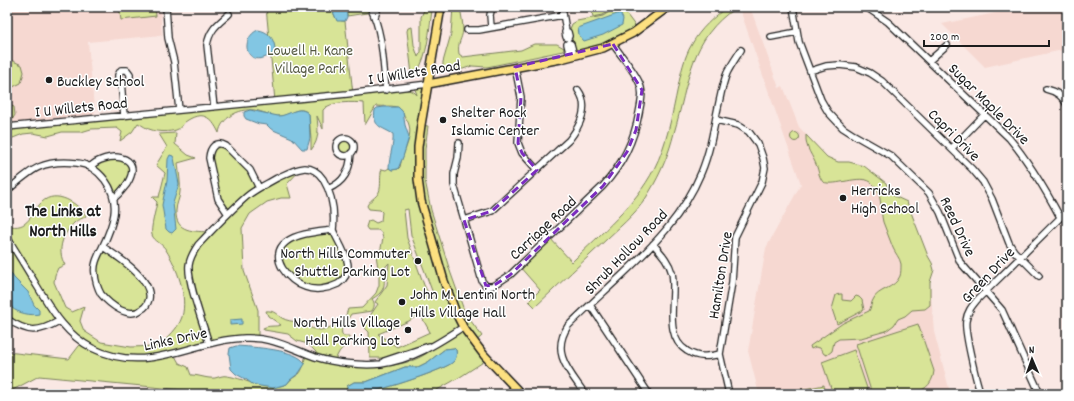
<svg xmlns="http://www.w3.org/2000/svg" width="1074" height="401" viewBox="0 0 1074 401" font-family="Dekko,sans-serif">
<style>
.built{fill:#f6d8d1}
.green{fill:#d8e497;stroke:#7a805a;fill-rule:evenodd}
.water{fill:#82c6e3;stroke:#598293}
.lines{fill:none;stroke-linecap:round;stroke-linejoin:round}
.minor-casing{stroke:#1c1c1c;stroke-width:8}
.major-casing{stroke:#1c1c1c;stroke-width:10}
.minor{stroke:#fff;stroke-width:5.5}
.major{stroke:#fce080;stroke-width:7}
.marked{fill:none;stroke:#7b2cbf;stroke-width:3;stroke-dasharray:8 5;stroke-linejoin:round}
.poi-dot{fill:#1c1c1c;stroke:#fff;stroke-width:1.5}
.labels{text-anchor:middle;stroke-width:3;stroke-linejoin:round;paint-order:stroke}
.park-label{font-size:16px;fill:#545841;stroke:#fff}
.street-label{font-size:16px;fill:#1c1c1c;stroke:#fff}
.poi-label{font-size:16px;fill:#1c1c1c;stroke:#fff;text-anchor:start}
.neighbourhood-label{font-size:17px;font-weight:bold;fill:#1c1c1c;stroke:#fff}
</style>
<rect width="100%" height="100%" fill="#fae8e4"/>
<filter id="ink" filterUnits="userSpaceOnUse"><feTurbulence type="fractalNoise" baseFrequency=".025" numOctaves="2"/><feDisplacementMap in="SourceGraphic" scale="8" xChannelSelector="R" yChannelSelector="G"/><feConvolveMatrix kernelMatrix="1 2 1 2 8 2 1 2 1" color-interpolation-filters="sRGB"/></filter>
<g filter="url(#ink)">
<path class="built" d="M7,7H160L162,35L88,42L95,118L7,126Z
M739,7H750L779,88L783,86L799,127L827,157L873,180L928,261L934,332L950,392L944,394H759L748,351L766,248L801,184Z
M1024,7H1067V49L985,67L942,24Z"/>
<path class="green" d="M119,7H155L156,16L121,20Z
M266,7H331L336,19L342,21H345L353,94L275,101Z
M346,7H370L373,12L347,16Z
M453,7H460C461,14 463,22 463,30C462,40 457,42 459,54L463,57L521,50L534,44H557L564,48L563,51L487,67L472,66L463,69L446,71L443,69V62L451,34Z
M591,7H615L603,15L593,17Z
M617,7H621L636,27L615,40L600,46L575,52L570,29L572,24L577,21L603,16Z
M727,7H737C689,38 689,83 674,133C669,153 661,173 650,191C640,210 623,224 608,238C584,261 559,284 535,307L529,301L540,290L519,266L549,237L572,262C601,233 635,206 654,169C667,144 672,115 678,87C681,73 684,57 692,44C700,29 714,17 727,7Z
M429,8L432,10C429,31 428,56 416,74L412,75L407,31L408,28L412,27L414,45L418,57L421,52V17L424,10Z
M13,61L22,65L24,72L21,83L13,87L7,85V62Z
M428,84L421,125L428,126L425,149V180L431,210L450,271L465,313L482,336L474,343L488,359L460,377L430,394H225L39,376L7,393V352L69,359L82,342L68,331L59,321C38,333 28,333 7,319V225C29,232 31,212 42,202C56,189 78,203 86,216C83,219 78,219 75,222C63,233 56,250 65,265L58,268L55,275L54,282L65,308L72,312L84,307L80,321L84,331L101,342L131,347L159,346C168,337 178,329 182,317C188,296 177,267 166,250C163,244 154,241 152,235C150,229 156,209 157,202L152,197H159L165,173L156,165L167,147L159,134L176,133L175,144L188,155L196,158L178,163C179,173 181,183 180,192C180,198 176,204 176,211C175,233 195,231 210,232L228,214L218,199L209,158L210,151L214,145L222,144L226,146L250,170L259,188L285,174L302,168L287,184L291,198H281L267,202L250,214L242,228L244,271L258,310V339H232L174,354L179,363L188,367L191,375C199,375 207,379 215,378C219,377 223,375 227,376C248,379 265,393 287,384C290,379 295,377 299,374C303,370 304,363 305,358L308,357L316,356V352L308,344L297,341L288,334L264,330L263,328C269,325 275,327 281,325L268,316L266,311C274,310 277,315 282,318C287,321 292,321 297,322C314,329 320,335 337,323C345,319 345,318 348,309L362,308L376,293L379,285V275L376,255L380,253L383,238L381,232L378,230H368L366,227L368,221L371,220L376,223L381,221L382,212L380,210L369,209L367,206C369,200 376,198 379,192C382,185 379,176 382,169L386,170L389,168L392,170L398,169L400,167C403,149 417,133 405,117C403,113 402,109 397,107C390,105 383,107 376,106L365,125L364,103C354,102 329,101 323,110V129L317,116C318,129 320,139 311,150V140L309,114C300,104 290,115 281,116C272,117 262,111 254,110C239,108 221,118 219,133C211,116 202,110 185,122C182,125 180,129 176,130C170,132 158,132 152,130C147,129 142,125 138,123L132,132L120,141L122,132L117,128L91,129L81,132H62L48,136L33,133L23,134L13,138H7V129L292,101L339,98L401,90C408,90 412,89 417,95L415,89L413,87ZM408,209L411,235L434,296L431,299L424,285L407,238L404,210ZM389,263L387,285L375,302L378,304L363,326L369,332L370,358H391L378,364L392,362L414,356L436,345C415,368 381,367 354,364C341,363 333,364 320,359L327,357L335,360C336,358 337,356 338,354C342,346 349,346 349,336H343C338,328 347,322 351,314L372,311C375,306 375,303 372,299C395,286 376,274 389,263ZM420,314L430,332L397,347L378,334L409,321ZM454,348L456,350C457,355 456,359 453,362C447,369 380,391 368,392C361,393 353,394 347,391V386L354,382H366L405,367H418L428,362L445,349Z
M7,104L14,107L15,115L12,120H7Z
M790.5 137a4.5 4.5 0 1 1 9 0a4.5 4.5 0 1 1-9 0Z
M806,135L827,157L838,162H849L864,166L886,183L889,191L894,196L907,202L928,256L932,263L934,270L930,282V305L925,309L912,310L905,316L898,319L894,325L886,331L861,338L839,339L834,342L832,351L827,355L824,354L820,348L815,347L811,349L810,346L843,323L869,311C871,308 871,303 873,300C877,289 895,289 900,276C901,273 901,268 901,264C900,258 895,253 893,248C890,239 886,231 883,222C880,210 883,191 871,182C859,174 836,187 823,182C819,177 819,173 817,167C813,155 805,149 806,135Z
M336 147a9 9 0 1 1 18 0a9 9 0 1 1-18 0Z
M118,157L131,163L128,182L114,198L97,172L93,163Z
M333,230L348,264L341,282L314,289L289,276L279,255L280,250L293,238Z
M103,247L119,257L147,287V305L129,313L102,295L95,274Z
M840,294H842V300L851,301L856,296L859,297L862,300L864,310L837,324L832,309L836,295Z
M918,324L934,371C931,401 893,394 872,394L856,344Z
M854,350L869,394H833L822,362Z
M824,385L825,394H796L795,391Z"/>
<path class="water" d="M331,7H346L347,17L345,21H337Z
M620,13L623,19L622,25L603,35L584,41L579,35L578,28Z
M258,30C268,31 275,39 275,50C273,54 270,55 266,57C245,66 240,38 258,30Z
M384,107H398L403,112L405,125L409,137L403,157L398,169L392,170L389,168C389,156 394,146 393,134C382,127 372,127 375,110L377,108Z
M250,110L278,116C289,116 299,104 309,114L310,138L307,149H302L292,138L271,129L267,125L259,124L246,119L244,116V112Z
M170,155L173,156L174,158L179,184L173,203L176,229L172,233L169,232L166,229L162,205L167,181L168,159Z
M7,267L14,278L28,292L34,305L39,310V314C31,316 18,313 12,308L10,300L7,295Z
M242,319V324L230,325V320Z
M236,346C251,347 299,349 305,364L299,373L290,380L287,384L273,388L260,386L252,384L247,380L236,374L231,369L229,354L230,348Z
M454,348L456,350C457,355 456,359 453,362C447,369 380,391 368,392C361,393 353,394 347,391V386L354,382H366L405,367H418L428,362L445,349Z"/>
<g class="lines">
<defs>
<path id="minor" d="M166,7L168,38L174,62L179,110
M370,7C383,32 383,63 386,90
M562,7L566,31
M793,7L799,42L821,100L828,112L843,128L854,135L891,156L929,193L940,212L960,262L1002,310L1040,394
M866,7L888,22L1009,138C1030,163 1045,189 1060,217
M375,17L378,7
M491,27L490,15L492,7
M467,30H479L563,15
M566,31L568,32L569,36L568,38L566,37L565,32Z
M771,37L797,32
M570,56L567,44L569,43L571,44L574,55
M929,61L947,45
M515,67L521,97L518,143L522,153L537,170
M810,71L826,66L839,65L856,67L870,73L882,81L972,169L983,182L992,199L1009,243L1014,251L1039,276
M121,81L126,82L130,79V74L127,70H121L118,75V78L121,81L124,116
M1046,89C1055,91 1063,96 1067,105
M214,107L207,45C210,29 217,25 229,14
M716,120L738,125L749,132L758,144L763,158L765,168L762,182L735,237L732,282L720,354L729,394
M7,127L347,94L428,84
M336 147a9 9 0 1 1 18 0a9 9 0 1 1-18 0Z
M459,143L458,158L454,174V185L482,281L486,286H492L496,284L510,275L603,186C623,164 634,141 639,113C641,102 644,92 639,82C633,69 621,56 613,44
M952,148L985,114
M90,167C105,151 146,153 127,184C123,189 119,195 114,198
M328,189C344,182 350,171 351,153
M7,191C32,169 43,159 77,163C88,164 98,171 105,180C122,203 113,225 102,248C98,256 93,265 95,274C95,280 98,289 101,294C110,305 129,320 142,309C146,307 148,303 149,299C153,279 117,256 103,247
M228,214L218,199L209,158C210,147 216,140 226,146L250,170L259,188
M464,220L492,211L569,140C580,126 590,106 578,90
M333,230C337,240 348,256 348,266C348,274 344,280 338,284C328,289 315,291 305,287C289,282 267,257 286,242C298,233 318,232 333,230Z
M7,237C17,253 27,269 37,286C52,310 65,334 92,348C148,376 191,340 245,338C273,337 290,348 315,357C334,363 361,366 381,364C412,360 437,344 463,327
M653,244C661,253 669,261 672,273C677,297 662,336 687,351C698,358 708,357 720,354
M487,294L488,287
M590,305L649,394
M7,319C28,333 38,333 59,321
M209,344C204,326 187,282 189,265C190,257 194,251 198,245C213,229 229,212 246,197C255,189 267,184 277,178C294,170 310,160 323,179C332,194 335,212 333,230
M384,361L429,346
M585,394C570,372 550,353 568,326C585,309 603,293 621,276C654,245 683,216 701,173C709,154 713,133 717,112C720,99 722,85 727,73C731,65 736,58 741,50
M981,394C977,385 964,331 966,321C967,312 972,306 977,300L1067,211"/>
<path id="major" d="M441,7L421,125L418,147V179L421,201L444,281L456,313L463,327L484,355L521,394
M428,84L561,59L603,48L633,33L668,7"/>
</defs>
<use href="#minor" class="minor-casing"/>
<use href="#major" class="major-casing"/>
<use href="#minor" class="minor"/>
<use href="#major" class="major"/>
</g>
</g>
<path class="marked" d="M613,44L642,90L636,130L627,152L603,186L510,275L496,284L486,286L464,220L492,211L537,170L522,153L518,143L521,97L515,67Z"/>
<g class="poi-dot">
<circle cx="49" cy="80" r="4"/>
<circle cx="443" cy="120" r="4"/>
<circle cx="843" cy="198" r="4"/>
<circle cx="418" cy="261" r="4"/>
<circle cx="402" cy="302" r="4"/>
<circle cx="408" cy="330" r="4"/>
</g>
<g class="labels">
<g class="park-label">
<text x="310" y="55">Lowell H. Kane<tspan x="310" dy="18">Village Park</tspan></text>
</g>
<g class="street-label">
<text transform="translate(414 71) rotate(-9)" y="6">I U Willets Road</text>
<text transform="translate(990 103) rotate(45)" y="6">Sugar Maple Drive</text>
<text transform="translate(81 106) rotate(-6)" y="6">I U Willets Road</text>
<text transform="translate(955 134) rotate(45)" y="6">Capri Drive</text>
<text transform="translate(959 226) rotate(65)" y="6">Reed Drive</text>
<text transform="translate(542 227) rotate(-43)" y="6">Carriage Road</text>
<text transform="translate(625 251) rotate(-46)" y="6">Shrub Hollow Road</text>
<text transform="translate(987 274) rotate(-47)" y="6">Green Drive</text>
<text transform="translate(719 275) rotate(-81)" y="6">Hamilton Drive</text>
<text transform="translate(175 338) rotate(-12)" y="6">Links Drive</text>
</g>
<g class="poi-label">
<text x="57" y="86">Buckley School</text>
<text x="451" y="117">Shelter Rock<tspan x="451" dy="18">Islamic Center</tspan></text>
<text x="851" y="195">Herricks<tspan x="851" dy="18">High School</tspan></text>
<text x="410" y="258" text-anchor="end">North Hills Commuter<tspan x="410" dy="18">Shuttle Parking Lot</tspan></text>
<text x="410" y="299">John M. Lentini North<tspan x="410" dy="18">Hills Village Hall</tspan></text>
<text x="400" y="327" text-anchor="end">North Hills Village<tspan x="400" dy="18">Hall Parking Lot</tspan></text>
</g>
<g class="neighbourhood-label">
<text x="63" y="216">The Links at<tspan x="63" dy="20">North Hills</tspan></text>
</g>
</g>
<rect width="1074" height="401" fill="none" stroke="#fff" stroke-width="24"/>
<rect x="12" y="12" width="1050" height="377" fill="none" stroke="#1c1c1c" stroke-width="1.5" filter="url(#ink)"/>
<g transform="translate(1032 359) rotate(358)" stroke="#ffffff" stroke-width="3" paint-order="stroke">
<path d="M0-3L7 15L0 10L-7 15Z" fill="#1c1c1c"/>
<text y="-6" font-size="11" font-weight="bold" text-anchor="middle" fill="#1c1c1c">N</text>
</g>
<path d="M924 40v6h125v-6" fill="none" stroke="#1c1c1c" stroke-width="2"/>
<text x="930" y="40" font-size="12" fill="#1c1c1c" stroke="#ffffff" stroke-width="3" paint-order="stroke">200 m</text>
</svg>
